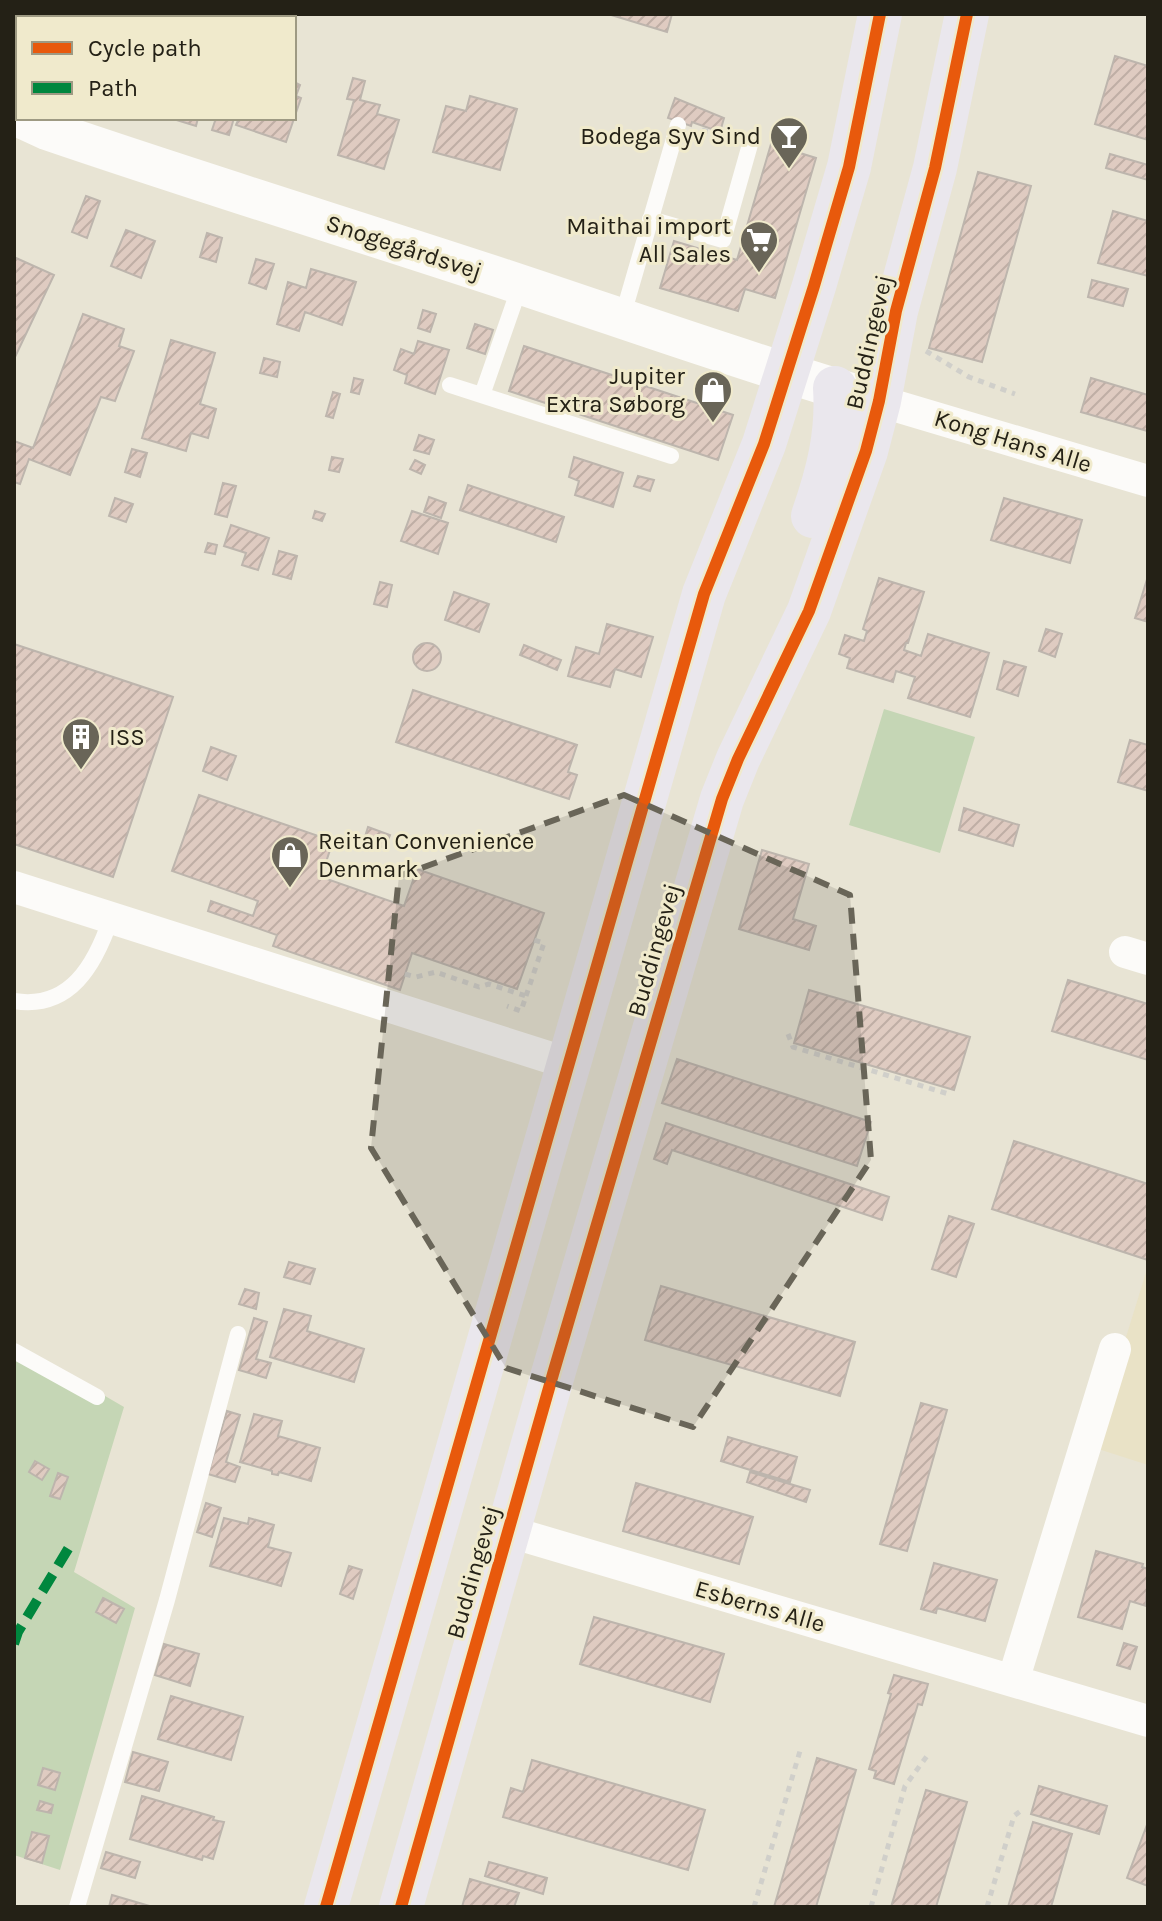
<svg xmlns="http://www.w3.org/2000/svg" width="1162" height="1921" viewBox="0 0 1162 1921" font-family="Karla,sans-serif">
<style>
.built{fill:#e9e2c6}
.green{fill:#c5d6b5}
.building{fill:url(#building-hatch);stroke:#bdb5ad;stroke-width:2}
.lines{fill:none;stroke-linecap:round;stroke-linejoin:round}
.path{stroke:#d0cfca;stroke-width:5;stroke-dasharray:6 6;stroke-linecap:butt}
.service{stroke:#fcfbf9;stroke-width:16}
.minor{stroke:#fcfbf9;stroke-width:32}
.tertiary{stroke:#fcfbf9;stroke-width:40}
.primary{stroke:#eae7ed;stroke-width:44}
.quiet{stroke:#00873e;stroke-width:10;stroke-dasharray:20 10;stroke-linecap:butt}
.cycleway-casing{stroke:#f0eacc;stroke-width:17}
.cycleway{stroke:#e8590c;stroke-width:12}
.marked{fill:#696558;fill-opacity:0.2;stroke:#696558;stroke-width:6;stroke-dasharray:16 10;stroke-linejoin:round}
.labels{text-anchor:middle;stroke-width:6;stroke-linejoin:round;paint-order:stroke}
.poi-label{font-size:24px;fill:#242116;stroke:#f0eacc;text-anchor:end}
.street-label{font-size:24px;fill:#242116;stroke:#f0eacc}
</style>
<defs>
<pattern id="building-hatch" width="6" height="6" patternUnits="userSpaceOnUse" patternTransform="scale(2)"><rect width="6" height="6" fill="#dfcbc1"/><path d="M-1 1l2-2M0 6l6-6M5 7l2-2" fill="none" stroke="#bfaea5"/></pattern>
</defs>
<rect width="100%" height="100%" fill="#e8e4d4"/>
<path class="built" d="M1148,1266V1465L1092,1447Z"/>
<path class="green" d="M884,709L975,737L940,853L849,825Z
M14,1343L124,1407L74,1572L135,1608L60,1870L14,1855Z"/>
<path class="building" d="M75,14H108V15L101,18H77Z
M608,14H672L667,32Z
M1115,56L1148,66V140L1095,124Z
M353,78L365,81L360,100L380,105L377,114L399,120L384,169L338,155L354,100L347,99Z
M294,82L300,85L296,96L301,98L286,142L236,125L239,118H294Z
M470,96L517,109L500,170L433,152L446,106L466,111Z
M675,98L724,118L720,132L692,122L691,126L668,118Z
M170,118H198L196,126Z
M216,118H234L229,135L212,130Z
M771,144L816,158L775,298L745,289L738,311L660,288L674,241L737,260Z
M1110,154L1148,165V180L1106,168Z
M978,172L1031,186L982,362L929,348Z
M86,196L100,201L87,238L72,232Z
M1113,211L1148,221V276L1098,263Z
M126,230L155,241L141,278L111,266Z
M207,233L222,238L216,262L200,257Z
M16,258L54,275L15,357L14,262Z
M256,259L274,264L266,289L249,283Z
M311,269L356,282L342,325L305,312L299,331L277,324L288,282L306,288Z
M1092,280L1128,289L1123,306L1088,297Z
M423,310L436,314L430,332L418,328Z
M83,314L124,329L119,346L134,351L115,401L101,397L70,475L29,459L20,484L14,482V441L33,448Z
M475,324L493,330L485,354L467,348Z
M171,340L215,353L200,404L216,409L208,438L191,433L186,451L142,438Z
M418,341L449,350L435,394L405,383L407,375L394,370L401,349L414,354Z
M524,346L733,415L718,460L509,391Z
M264,358L280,362L277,377L260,373Z
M354,378L363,380L359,394L351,392Z
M1091,378L1148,395L1147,431L1081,412Z
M333,392L340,394L333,418L326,416Z
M419,435L434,440L429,454L414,450Z
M132,449L147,453L140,477L125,472Z
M332,457L343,459L339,472L329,470Z
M574,457L623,473L613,507L575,495L579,481L569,477Z
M415,460L425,465L421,474L410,469Z
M638,476L654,480L650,491L634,486Z
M223,483L236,486L227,517L215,514Z
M468,485L564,517L556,542L460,510Z
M429,497L446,503L441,518L424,512Z
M115,498L133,504L126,522L109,516Z
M1004,498L1082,520L1070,563L991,540Z
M315,511L325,514L322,521L313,518Z
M412,511L448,523L438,554L401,541Z
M231,525L269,538L258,570L242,565L246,553L224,546Z
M208,543L217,545L215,554L205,552Z
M279,551L297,556L291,579L273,574Z
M1148,576V622L1135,618Z
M879,578L924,592L908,643H906L904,650L921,656L928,634L989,653L970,717L908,698L915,677L896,671L893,682L847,668L850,658L839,654L845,635L864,641L867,631L863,629Z
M380,582L392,585L387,607L374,604Z
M454,592L489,604L479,632L445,620Z
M607,624L653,637L641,677L615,669L610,687L568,676L576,647L599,654Z
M1046,629L1062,634L1055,657L1039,651Z
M413 657a14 14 0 1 1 28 0a14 14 0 1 1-28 0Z
M14,644L173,697L113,877L14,844Z
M524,645L561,660L557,670L520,655Z
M1004,661L1026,667L1018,696L997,689Z
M413,690L577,745L568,772L577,775L569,799L396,742Z
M1130,740L1148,745V791L1118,782Z
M211,747L236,756L227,780L203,771Z
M199,795L333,841L321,877L404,906L417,869L544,913L517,989L412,953L400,990L273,946L277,935L208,911L211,901L253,916L258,901L172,871Z
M964,808L1019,825L1013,846L959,830Z
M368,827L390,835L385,848L364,840Z
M762,850L809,864L793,919L816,926L809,950L739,929Z
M1068,980L1148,1004V1060L1052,1031Z
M809,990L970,1037L954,1090L794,1043Z
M677,1059L871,1122L857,1166L662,1103Z
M666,1123L889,1197L882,1220L672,1150L667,1164L654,1159Z
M1014,1141L1148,1184V1260L992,1209Z
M949,1216L974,1224L956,1277L932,1269Z
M289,1262L315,1269L310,1284L284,1277Z
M661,1286L855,1342L840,1396L645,1340Z
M245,1289L259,1293L256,1309L239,1304Z
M284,1309L311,1316L307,1331L364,1349L354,1382L270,1357Z
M254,1318L267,1322L256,1359L271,1363L266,1378L239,1370Z
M921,1403L947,1410L907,1551L880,1544Z
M227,1411L240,1415L226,1462L240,1467L235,1482L208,1474Z
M254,1414L282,1421L278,1436L320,1448L311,1481L279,1472L278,1475L272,1474V1471L240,1462Z
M728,1437L797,1457L790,1482L721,1461Z
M35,1461L49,1469L42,1480L29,1472Z
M750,1472L810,1490L806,1502L747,1482Z
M58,1473L68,1477L60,1499L50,1496Z
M636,1483L753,1517L739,1564L623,1531Z
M206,1503L221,1508L212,1537L197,1532Z
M224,1518L248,1524L249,1518L274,1525L268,1547L291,1553L281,1586L210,1566Z
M1096,1551L1143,1564L1142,1567L1148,1569L1146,1606L1130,1601L1122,1629L1078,1617Z
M934,1563L997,1580L985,1621L937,1608L936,1613L921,1609Z
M349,1566L362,1570L353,1599L340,1594Z
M103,1598L124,1609L116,1623L96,1612Z
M594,1617L724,1654L710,1702L580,1664Z
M1124,1643L1137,1647L1130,1669L1117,1665Z
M164,1644L199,1654L190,1686L155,1675Z
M894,1675L928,1684L922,1705L918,1704L894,1784L874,1778L876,1771L869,1769L891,1694L888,1693Z
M171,1696L243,1717L231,1760L158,1739Z
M133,1752L168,1762L159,1791L125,1782Z
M817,1758L856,1770L816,1907H774Z
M532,1760L705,1810L688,1870L503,1817L511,1788L523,1792Z
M43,1768L60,1773L55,1790L38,1785Z
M1039,1786L1107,1806L1099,1834L1031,1814Z
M926,1790L967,1802L936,1907H891Z
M142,1796L214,1817L213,1820L224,1822L213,1859L203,1856L202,1860L130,1839Z
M40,1801L53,1805L51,1813L37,1810Z
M1033,1822L1072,1834L1051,1907H1008Z
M1148,1822V1886L1127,1878Z
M32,1832L49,1836L42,1863L25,1858Z
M106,1852L140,1862L135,1878L101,1868Z
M489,1862L547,1878L543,1894L485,1876Z
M470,1879L519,1893L514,1907H462Z
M112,1895L153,1907H109Z"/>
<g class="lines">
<path class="path" d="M702,130L727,136
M926,351L969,377L1015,394
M405,974L416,977L436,972L479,987L489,984L526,996L521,1011L507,1006
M526,996L544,943L534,940
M788,1034L793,1047L952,1095
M754,1907L800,1751
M871,1907L905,1786L927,1756
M987,1907L1014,1816L1023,1809"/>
<path class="service" d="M650,219L723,240L751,141
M622,318L678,125
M450,385L671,456
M482,395L520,286
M14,1001C70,1010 95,965 111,918
M14,1351L97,1397
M77,1907L167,1600L238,1334"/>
<path class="minor" d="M879,401L1148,481
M14,887L567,1063
M1125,952L1148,959
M507,1531L1148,1721
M1013,1681L1115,1349"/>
<path class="tertiary" d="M21,118L47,130C199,182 352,229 504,279C625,319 745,362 868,398"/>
<path class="primary" d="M813,516C828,473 838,434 835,388
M326,1907L704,594L764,444L814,286L849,167L880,14
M401,1907L553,1374L722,799L738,759L809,611L866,451L879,401L896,311L935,168L967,14"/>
<path class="quiet" d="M14,1644L18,1632L71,1544"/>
<defs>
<path id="cycleway" d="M326,1907L704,594L764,444L814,286L849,167L880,14
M401,1907L553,1374L722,799L738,759L809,611L866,451L879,401L896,311L935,168L967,14"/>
</defs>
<use href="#cycleway" class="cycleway-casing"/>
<use href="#cycleway" class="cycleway"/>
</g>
<path class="marked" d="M624,795L850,895L871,1160L693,1427L506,1368L371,1148L399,876Z"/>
<defs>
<symbol id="bar-pin" viewBox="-11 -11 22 30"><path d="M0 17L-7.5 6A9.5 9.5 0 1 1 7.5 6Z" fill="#696558" stroke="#f0eacc"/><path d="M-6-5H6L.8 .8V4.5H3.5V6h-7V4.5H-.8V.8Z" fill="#fff"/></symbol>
<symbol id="supermarket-pin" viewBox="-11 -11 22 30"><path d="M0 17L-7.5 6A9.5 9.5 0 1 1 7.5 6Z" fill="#696558" stroke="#f0eacc"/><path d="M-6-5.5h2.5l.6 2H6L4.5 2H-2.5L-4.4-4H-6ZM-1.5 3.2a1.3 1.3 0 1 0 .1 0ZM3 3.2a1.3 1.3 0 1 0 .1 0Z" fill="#fff"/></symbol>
<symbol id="shop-pin" viewBox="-11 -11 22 30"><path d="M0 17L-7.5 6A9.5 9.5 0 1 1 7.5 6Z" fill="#696558" stroke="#f0eacc"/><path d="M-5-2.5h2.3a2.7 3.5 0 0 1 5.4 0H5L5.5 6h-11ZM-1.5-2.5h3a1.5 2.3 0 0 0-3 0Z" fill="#fff"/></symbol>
<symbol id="building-pin" viewBox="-11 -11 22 30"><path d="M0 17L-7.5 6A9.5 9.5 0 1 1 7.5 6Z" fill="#696558" stroke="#f0eacc"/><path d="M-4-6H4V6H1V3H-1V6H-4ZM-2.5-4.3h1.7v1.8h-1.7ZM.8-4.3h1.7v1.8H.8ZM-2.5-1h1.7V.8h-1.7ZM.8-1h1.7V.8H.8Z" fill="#fff"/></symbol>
</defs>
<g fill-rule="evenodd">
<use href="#bar-pin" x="767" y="114" width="44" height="60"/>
<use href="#supermarket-pin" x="737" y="218" width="44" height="60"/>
<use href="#shop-pin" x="691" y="368" width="44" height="60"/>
<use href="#building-pin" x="59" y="715" width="44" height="60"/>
<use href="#shop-pin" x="268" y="833" width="44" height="60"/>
</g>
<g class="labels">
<g class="poi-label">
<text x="761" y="144">Bodega Syv Sind</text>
<text x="731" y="234">Maithai import<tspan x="731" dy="28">All Sales</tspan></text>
<text x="685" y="384">Jupiter<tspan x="685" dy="28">Extra Søborg</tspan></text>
<text x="109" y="745" text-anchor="start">ISS</text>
<text x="318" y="849" text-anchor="start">Reitan Convenience<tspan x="318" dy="28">Denmark</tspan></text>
</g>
<g class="street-label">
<text transform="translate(404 247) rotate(18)" y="8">Snogegårdsvej</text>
<text transform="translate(869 342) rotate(-77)" y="8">Buddingevej</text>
<text transform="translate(1013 441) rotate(17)" y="8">Kong Hans Alle</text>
<text transform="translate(654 950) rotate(-74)" y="8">Buddingevej</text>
<text transform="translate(473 1572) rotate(-74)" y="8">Buddingevej</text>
<text transform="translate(760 1606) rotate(16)" y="8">Esberns Alle</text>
</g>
</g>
<rect width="1162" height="1921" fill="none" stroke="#242116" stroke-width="32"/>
<rect x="16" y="16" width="280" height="104" fill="#f0eacc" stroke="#9e9a83" stroke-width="2"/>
<rect x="32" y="42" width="40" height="12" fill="#e8590c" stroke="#9e9a83" stroke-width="2"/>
<text x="88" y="56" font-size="24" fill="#242116">Cycle path</text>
<rect x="32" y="82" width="40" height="12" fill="#00873e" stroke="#9e9a83" stroke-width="2"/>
<text x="88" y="96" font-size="24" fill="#242116">Path</text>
</svg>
